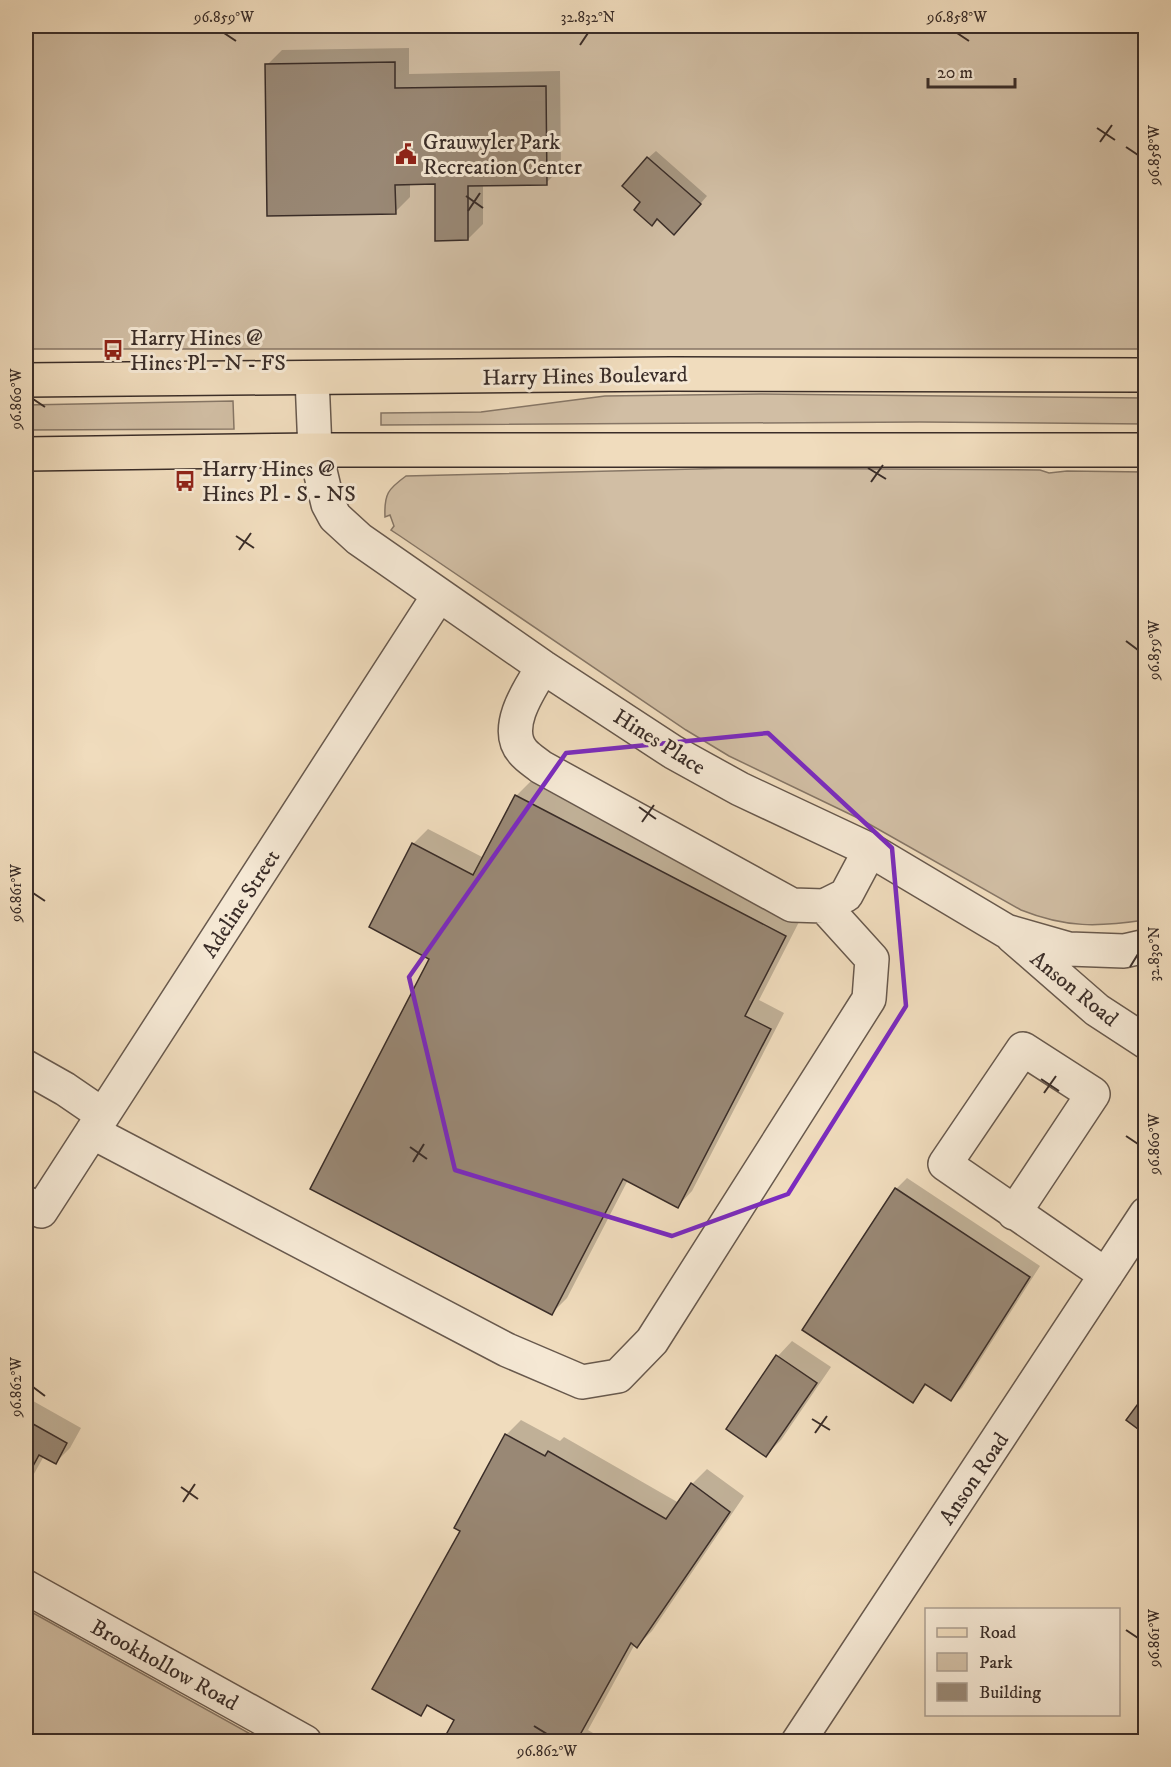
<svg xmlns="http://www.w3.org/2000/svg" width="1171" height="1767" viewBox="0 0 1171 1767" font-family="'IM FELL DW Pica',serif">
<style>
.green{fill:#d1bea4;stroke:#867666;stroke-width:1.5}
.shadow{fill:#0003}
.building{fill:#998875;stroke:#3a2d28;stroke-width:1.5}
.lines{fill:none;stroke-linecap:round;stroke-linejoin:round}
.minor-casing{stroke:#68594d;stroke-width:36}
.major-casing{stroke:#3a2d28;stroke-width:36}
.minor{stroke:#f5e8d4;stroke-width:33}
.major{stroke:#f0dcbd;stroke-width:33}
.marked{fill:none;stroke:#7b2cbf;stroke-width:4.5;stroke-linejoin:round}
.ticks{fill:none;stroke:#3a2d28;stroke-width:2}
.labels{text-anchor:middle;stroke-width:6;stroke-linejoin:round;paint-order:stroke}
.poi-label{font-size:22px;fill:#3a2d28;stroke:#f5e8d4;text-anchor:start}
.street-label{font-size:22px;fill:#3a2d28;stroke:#f5e8d4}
.neatline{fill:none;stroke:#3a2d28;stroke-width:2}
.ticks-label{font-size:15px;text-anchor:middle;fill:#3a2d28}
</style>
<rect width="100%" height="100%" fill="#f0dcbd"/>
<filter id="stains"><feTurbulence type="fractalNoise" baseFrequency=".00333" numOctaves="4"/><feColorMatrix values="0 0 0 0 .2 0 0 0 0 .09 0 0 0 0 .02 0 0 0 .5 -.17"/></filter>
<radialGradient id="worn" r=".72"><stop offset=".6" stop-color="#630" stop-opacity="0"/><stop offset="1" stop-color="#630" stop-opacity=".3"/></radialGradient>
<path class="green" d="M26,26H1145V349H26Z
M761,394L1145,398V424L920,422L381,425V413L481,412L605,396Z
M233,401L234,429L26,430V405Z
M737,468L1040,470L1049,473L1067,471L1145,472V920C1098,927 1066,928 1021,910L862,820L729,756L686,730L400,536L391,530L394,526L390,515L385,517C384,494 388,489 406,476Z
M26,1609L263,1741H26Z"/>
<path class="shadow" d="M409,48V74L560,71L561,168L546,183L483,184V224L468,239L436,183H410V197L395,212L267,65L282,50Z
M656,151L707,196L682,225L643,202L648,158Z
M531,781L800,920L759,1000L784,1013L692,1191L678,1206L628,1180L567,1298L552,1313L431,958L371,927L413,844L428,829L484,858L516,796Z
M907,1178L1040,1266L962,1388L950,1399L927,1384L913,1401L896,1189Z
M792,1341L831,1367L781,1440L766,1455L728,1429L778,1356Z
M26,1397L81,1428L70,1448L55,1463L44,1456L26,1488Z
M521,1420L560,1441L564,1437L679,1503L692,1484L707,1469L744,1496L652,1631L637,1646L635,1644L588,1730L608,1742H444L456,1719L430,1704L420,1714L462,1530L506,1435Z"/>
<path class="building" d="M395,62V88L546,86L547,185L468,186V240L435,241V184L395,185L396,214L267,216L265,64Z
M647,157L701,204L674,235L657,219L652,226L634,210L640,202L622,186Z
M515,795L786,936L745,1016L771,1029L678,1208L623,1179L552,1315L310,1189L429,959L369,927L412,843L473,875Z
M895,1188L1030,1277L951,1401L925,1384L913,1403L802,1330Z
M776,1355L817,1383L766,1457L726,1429Z
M1146,1393V1435L1126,1420Z
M26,1420L67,1443L56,1464L39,1455L26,1479Z
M505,1434L545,1456L548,1451L666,1519L691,1483L730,1512L637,1648L631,1643L576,1742H442L454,1720L427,1705L421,1716L372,1689L460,1531L454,1528Z"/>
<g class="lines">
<defs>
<path id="minor" d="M312,378L315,450L328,504L335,517L359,539L543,667L673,752L740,789L870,850L1006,931L1069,949L1124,951L1146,946
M543,667C530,688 502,728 523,752C528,758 535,762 541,767L792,905L824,906L846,895L870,850
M1012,936L1097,1010L1146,1042
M26,1067L65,1089L103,1115
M92,1132L507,1350L582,1382L618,1376L652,1341L869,999L872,959L824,906
M26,1203L41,1211L439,595
M1014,1213L1093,1094L1023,1049L945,1164L1106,1275
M26,1587L305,1742
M798,1742L1146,1214"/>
<path id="major" d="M26,380L671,374L1146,375
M26,454L315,450H1146"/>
</defs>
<use href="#minor" class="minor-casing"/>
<use href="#major" class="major-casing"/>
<use href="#minor" class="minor"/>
<use href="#major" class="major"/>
</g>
<path class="marked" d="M768,733L892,848L906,1006L788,1194L672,1236L455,1170L409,977L566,753Z"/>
<path class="ticks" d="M224,33L236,41M957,33L969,41M580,45L588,33M1097,128L1115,140M1100,142L1112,125M1126,147L1138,155M466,196L483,208M468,211L480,193M33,399L45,407M868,468L886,479M871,482L883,465M236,536L254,548M239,550L251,533M1126,641L1138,650M639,807L656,819M642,822L654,805M33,893L45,901M1130,967L1138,954M1041,1079L1059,1091M1044,1093L1056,1076M1126,1136L1138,1144M410,1147L427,1159M413,1162L424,1144M33,1387L45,1396M812,1419L830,1430M815,1433L827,1416M181,1487L198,1499M183,1502L195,1484M1126,1630L1138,1638M534,1726L547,1734"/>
<defs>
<symbol id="civic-bare" viewBox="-9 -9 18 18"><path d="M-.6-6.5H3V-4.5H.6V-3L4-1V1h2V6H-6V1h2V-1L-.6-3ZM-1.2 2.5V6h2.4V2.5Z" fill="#8f2418" stroke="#f5e8d4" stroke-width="2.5" paint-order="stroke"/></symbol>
<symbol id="bus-bare" viewBox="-9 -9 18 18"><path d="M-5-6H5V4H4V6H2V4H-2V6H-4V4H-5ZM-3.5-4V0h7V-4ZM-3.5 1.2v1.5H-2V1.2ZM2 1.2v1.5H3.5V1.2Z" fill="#8f2418" stroke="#f5e8d4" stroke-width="2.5" paint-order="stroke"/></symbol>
</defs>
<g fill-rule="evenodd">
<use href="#civic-bare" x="391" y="139" width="30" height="30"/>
<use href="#bus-bare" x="98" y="335" width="30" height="30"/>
<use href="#bus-bare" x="170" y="466" width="30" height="30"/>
</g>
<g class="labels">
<g class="poi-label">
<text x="423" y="149">Grauwyler Park<tspan x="423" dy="25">Recreation Center</tspan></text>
<text x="130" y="345">Harry Hines @<tspan x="130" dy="25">Hines Pl - N - FS</tspan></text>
<text x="202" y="476">Harry Hines @<tspan x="202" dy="25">Hines Pl - S - NS</tspan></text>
</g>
<g class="street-label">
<text transform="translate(585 375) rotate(-1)" y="8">Harry Hines Boulevard</text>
<text transform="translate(660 741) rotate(32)" y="8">Hines Place</text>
<text transform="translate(240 903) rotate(-57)" y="8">Adeline Street</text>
<text transform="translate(1075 988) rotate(39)" y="8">Anson Road</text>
<text transform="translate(973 1478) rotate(-56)" y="8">Anson Road</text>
<text transform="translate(165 1664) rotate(29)" y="8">Brookhollow Road</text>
</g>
</g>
<rect width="1171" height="1767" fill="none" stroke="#f0dcbd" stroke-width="66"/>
<rect x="925" y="1608" width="195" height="108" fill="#f5e8d4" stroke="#aa9d8f" stroke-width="1.5"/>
<rect x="937" y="1628" width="30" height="9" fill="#f0dcbd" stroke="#aa9d8f" stroke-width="1.5"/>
<text x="979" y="1638" font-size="18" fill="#3a2d28">Road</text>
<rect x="937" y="1653" width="30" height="18" fill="#d1bea4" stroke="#aa9d8f" stroke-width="1.5"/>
<text x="979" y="1668" font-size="18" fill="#3a2d28">Park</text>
<rect x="937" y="1683" width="30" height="18" fill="#998875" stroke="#aa9d8f" stroke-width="1.5"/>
<text x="979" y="1698" font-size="18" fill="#3a2d28">Building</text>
<path d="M928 78v9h87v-9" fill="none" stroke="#3a2d28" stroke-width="3"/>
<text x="937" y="78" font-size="18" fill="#3a2d28" stroke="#f5e8d4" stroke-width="4.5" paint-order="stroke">20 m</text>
<rect x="33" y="33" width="1105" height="1701" class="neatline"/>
<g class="ticks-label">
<text x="224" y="22">96.859°W</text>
<text x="588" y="22">32.832°N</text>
<text x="957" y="22">96.858°W</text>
<text transform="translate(1154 155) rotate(-90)" y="5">96.858°W</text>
<text transform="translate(16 399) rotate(-90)" y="5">96.860°W</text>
<text transform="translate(1154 650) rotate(-90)" y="5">96.859°W</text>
<text transform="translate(16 893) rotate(-90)" y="5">96.861°W</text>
<text transform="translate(1154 954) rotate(-90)" y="5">32.830°N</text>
<text transform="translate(1154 1144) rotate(-90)" y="5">96.860°W</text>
<text transform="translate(16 1387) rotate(-90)" y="5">96.862°W</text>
<text transform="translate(1154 1638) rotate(-90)" y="5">96.861°W</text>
<text x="547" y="1756">96.862°W</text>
</g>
<rect width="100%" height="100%" filter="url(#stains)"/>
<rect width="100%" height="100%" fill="url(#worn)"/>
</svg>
